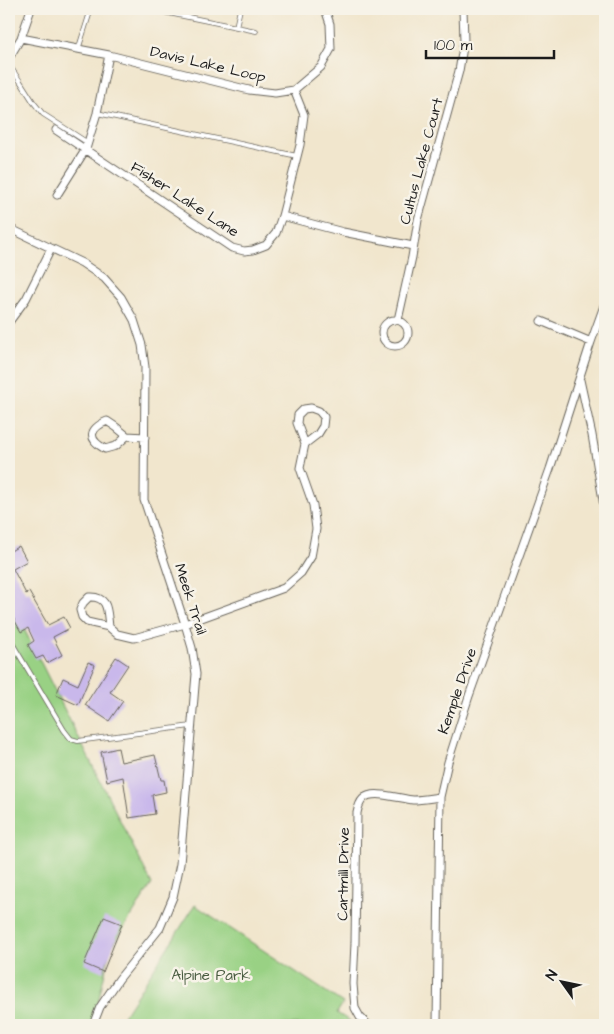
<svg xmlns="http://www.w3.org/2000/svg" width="614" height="1034" viewBox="0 0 614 1034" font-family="'Architects Daughter',sans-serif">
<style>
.green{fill:#99d184;stroke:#5a7650}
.building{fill:#c9b8eb}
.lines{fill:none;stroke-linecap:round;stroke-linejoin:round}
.service-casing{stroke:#67635a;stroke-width:5.5}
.minor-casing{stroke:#67635a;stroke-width:9}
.service{stroke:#fff;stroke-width:4}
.minor{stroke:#fff;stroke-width:7}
.labels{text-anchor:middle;stroke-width:5;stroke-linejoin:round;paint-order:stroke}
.street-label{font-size:15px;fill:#1c1c1c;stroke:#f7f3e8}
.park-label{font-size:15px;fill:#485b40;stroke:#f7f3e8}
</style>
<rect width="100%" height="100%" fill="#f7f3e8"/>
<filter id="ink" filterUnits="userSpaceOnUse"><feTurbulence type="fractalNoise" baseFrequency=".02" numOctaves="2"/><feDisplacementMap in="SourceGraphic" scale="10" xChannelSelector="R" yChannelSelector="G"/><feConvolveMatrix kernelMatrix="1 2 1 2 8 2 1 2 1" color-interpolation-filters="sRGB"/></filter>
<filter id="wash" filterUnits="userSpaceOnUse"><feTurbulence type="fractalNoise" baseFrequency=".0096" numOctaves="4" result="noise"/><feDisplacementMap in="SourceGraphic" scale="20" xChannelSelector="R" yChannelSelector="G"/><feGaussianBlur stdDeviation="1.12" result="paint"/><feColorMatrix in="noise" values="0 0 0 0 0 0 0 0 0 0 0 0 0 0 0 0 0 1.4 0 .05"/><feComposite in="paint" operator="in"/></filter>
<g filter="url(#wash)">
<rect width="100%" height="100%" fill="#f1e6cd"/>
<path class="green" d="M9,599L152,884L110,950L93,1025H9Z
M195,905L343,1003L337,1013L356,1025H133L122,1018Z"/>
<g id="blocks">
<path class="building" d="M19,546L27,561L13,569L26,594L29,592L48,625L64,617L70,628L53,637L62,655L47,663L43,656L36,659L28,645L34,641L28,628L21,632L9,610V552Z
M116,657L128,665L110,692L123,701L109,721L85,705Z
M88,662L95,665L78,705L56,695L63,678L78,685Z
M118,748L121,762L155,755L161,780H164L166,792L152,795L155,814L129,818L123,777L107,781L101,752Z
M104,917L122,924L103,972L84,964Z"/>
</g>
</g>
<g filter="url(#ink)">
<use href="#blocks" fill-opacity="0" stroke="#67635a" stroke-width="1"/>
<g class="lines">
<defs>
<path id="service" d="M149,9L256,31
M236,27L240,9
M78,50L91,9
M9,65L20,81L34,103L43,114L88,143
M97,113L297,156
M9,638L64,730L71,739L78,741L191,726"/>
<path id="minor" d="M21,38L109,55L249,90L275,93L294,90L321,67L331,49L330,24L325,9
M9,58L21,38L31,9
M56,130L232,248L244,251L253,250L266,245L276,233L282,216L300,145L304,115L294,90
M57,195L86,149L97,113L109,55
M282,216L343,232L413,246
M9,228L82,263L104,278L121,297L134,320L142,345L145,367L144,500L185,624L192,648L196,674L180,864L173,897L160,928L119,979L100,1007L93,1025
M382 333a13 13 0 1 1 26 0a13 13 0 1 1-26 0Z
M398,320L412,257L418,220L459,71L464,41L463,9
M541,321L591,342
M9,322L26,299L51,249
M580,380L592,435L605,512
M127,436L116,446L105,449C87,439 89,429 107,421L116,427L127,436L145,437
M109,627C107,611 109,596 89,597L83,603L80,610L82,617L87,622L109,627L117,634L134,638L185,624L284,588L301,573L311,557L316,529L313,505L300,468L305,444L297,423L298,415L304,409L311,408L319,411L324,417L323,426L318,434L305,444
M368,1025L360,1017L355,1008L353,984L355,943L357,813C358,808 359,803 363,799C372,789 401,799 413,800C422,800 431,798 440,797
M437,1025L440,797L448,762L469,696L550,469L591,342L605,303"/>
</defs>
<use href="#service" class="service-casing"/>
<use href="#minor" class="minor-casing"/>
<use href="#service" class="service"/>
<use href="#minor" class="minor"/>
</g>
</g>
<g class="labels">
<g class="street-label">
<text transform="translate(208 64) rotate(13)" y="5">Davis Lake Loop</text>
<text transform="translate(421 161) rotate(-75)" y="5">Cultus Lake Court</text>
<text transform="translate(185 199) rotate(33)" y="5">Fisher Lake Lane</text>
<text transform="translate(191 599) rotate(72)" y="5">Meek Trail</text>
<text transform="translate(457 691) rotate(-71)" y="5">Kemple Drive</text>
<text transform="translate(343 874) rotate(-89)" y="5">Cartmill Drive</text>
</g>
<g class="park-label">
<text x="211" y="980">Alpine Park</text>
</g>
</g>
<rect width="614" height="1034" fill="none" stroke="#f7f3e8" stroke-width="30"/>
<g transform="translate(562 982) rotate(303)" stroke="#f7f3e8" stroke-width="4" paint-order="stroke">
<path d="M0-4L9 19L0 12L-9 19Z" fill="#1c1c1c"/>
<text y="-8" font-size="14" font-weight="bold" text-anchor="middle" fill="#1c1c1c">N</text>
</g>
<path d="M426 50v8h128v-8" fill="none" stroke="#1c1c1c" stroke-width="2.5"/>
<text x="434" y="50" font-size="15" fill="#1c1c1c" stroke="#f7f3e8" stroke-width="4" paint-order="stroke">100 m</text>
</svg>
